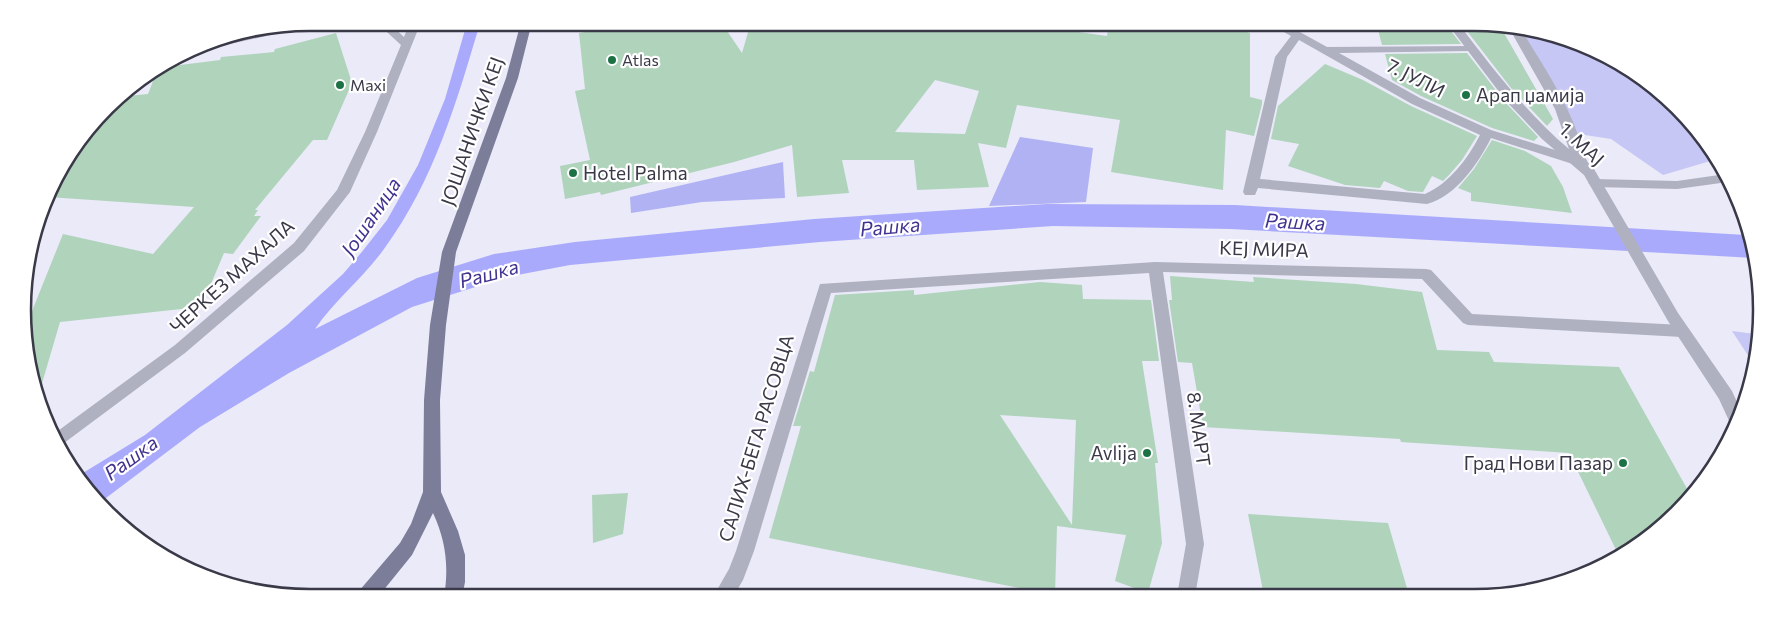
<svg xmlns="http://www.w3.org/2000/svg" width="1784" height="620" viewBox="0 0 1784 620" font-family="Commissioner,sans-serif">
<style>
.green{fill:#c6c7f5}
.forest{fill:#b1b2f4}
.water{fill:#aaaafc}
.building{fill:#b0d3bb;fill-rule:evenodd}
.lines{fill:none;stroke-linecap:round;stroke-linejoin:round}
.minor{fill:#afb0c0;fill-rule:evenodd}
.tertiary{fill:#afb0c0;fill-rule:evenodd}
.primary{fill:#7c7d99;fill-rule:evenodd}
.poi-dot{fill:#1c7245;stroke:#fff;stroke-width:2}
.labels{text-anchor:middle;stroke-width:4.5;stroke-linejoin:round;paint-order:stroke}
.far-poi-label{font-size:16px;fill:#393948;stroke:#fff;text-anchor:start}
.street-label{font-size:19px;fill:#393948;stroke:#fff}
.poi-label{font-size:19px;fill:#393948;stroke:#fff;text-anchor:start}
.water-label{font-size:20px;font-style:italic;fill:#403390;stroke:#fff}
.rim{fill:none;stroke:#393948;stroke-width:2.5}
</style>
<rect width="100%" height="100%" fill="#eaeaf9"/>
<path class="green" d="M1515,28L1548,32L1649,82L1717,159L1663,175L1611,139L1572,133Z
M1732,331L1755,334L1753,363Z"/>
<path class="forest" d="M1020,137L1093,148L1086,202L989,206Z
M783,162L785,198L702,202L631,213L630,197Z"/>
<path class="water" d="M467,23H480C457,101 434,181 384,249C364,277 334,301 315,329L417,278L494,254L575,242L814,219L1047,204L1235,205L1746,235L1754,258L1231,229L1053,226L820,242L570,265L507,277L412,307L289,373L200,427L102,501L78,476L145,435L287,325L343,274L361,253L387,220L418,165L445,99Z"/>
<path class="building" d="M650,22H721L742,53L751,22H1008L1107,36L1109,22H1206L1232,26L1250,33V97L1262,100V104L1254,136L1226,130L1223,190L1111,172L1120,120L1017,105L1006,148L978,143L989,187L917,190L914,160H842L849,193L797,197L792,145L734,162L601,195L600,192L565,199L560,166L590,160L575,91L585,89L579,33ZM935,80L979,91L965,134L895,132Z
M1376,22H1444L1461,44L1382,45Z
M1460,22L1500,26L1553,119L1547,126L1511,88Z
M336,33L352,83L327,140H313L255,210H258L254,216H261L233,254L224,253L205,298L195,300L191,308L60,322L38,397L32,384L28,321L63,234L153,254L194,207L48,197L52,183L118,97L148,94L157,71L164,67L220,60L221,57L274,52L275,49Z
M1467,53L1505,102L1538,137L1534,141L1492,128L1421,96L1392,80L1385,54Z
M1325,64L1363,80L1411,106L1477,136L1462,160L1449,175L1443,181L1432,176L1423,192L1408,191L1384,181L1380,188L1345,185L1288,166L1299,144L1271,139L1278,106Z
M1492,140L1525,151L1551,166L1563,187L1572,213L1471,201V193L1458,188L1474,169Z
M1170,276L1254,282L1253,277L1356,284L1422,292L1437,350L1489,352L1494,362L1619,367L1690,494L1664,526L1619,556L1569,453L1401,442L1400,439L1203,427L1192,363L1178,362L1169,300H1172Z
M1040,282L1082,285L1083,299L1151,300L1159,361H1142L1158,463H1155L1162,543L1148,593L1115,581L1126,535L1057,526L1055,595L769,538L801,426H793L810,371L814,372L835,295L914,290V295ZM1000,415L1076,420L1072,525Z
M628,493L623,534L593,543L592,495Z
M1248,514L1388,523L1409,595L1264,596Z"/>
<g class="lines">
<path class="minor" d="M310,22H330L193,52L189,51L200,44Z
M376,22H388L404,37L410,22H421L377,132L350,192L304,251L185,353L60,446L55,433L175,345L294,243L337,190L365,132L401,45Z
M1066,22H1090C1085,27 1071,27 1066,22Z
M1237,22H1270L1289,26L1327,47L1473,46L1475,48L1469,51L1339,53L1420,98L1491,130L1584,159L1585,162L1579,166L1491,138C1478,164 1456,196 1427,204L1258,188L1255,195H1245L1243,192L1275,57L1291,36L1282,31L1242,25ZM1299,40L1412,104L1480,135C1468,158 1450,183 1425,194L1260,179L1287,57Z
M1726,174L1728,182L1677,189L1595,187L1588,183L1595,179L1677,181Z
M1155,262L1426,269L1431,270L1472,314L1682,325L1687,327L1690,331L1687,335L1682,337L1468,325L1463,323L1422,279L1163,272L1204,544L1195,596H1177L1186,544L1149,273L831,293L754,551L743,580L733,597H713L729,569L736,551L820,284Z"/>
<path class="tertiary" d="M1446,22H1457C1492,67 1526,113 1569,149L1555,109L1509,28L1521,29C1541,63 1565,97 1578,135C1583,148 1583,160 1594,169L1678,313L1732,391L1741,411L1734,426L1731,425L1719,399L1668,321L1584,175L1542,139L1506,101Z"/>
<path class="primary" d="M521,22H532L518,78L456,252L446,325L440,400L441,492L458,531L465,555V582L462,597H444C449,567 446,541 433,513L412,555L378,597H357L359,591L400,543L411,524L423,492L424,400L430,325L442,252L506,78Z"/>
</g>
<g class="poi-dot">
<circle cx="612" cy="60" r="5"/>
<circle cx="340" cy="85" r="5"/>
<circle cx="1466" cy="95" r="5"/>
<circle cx="573" cy="173" r="5"/>
<circle cx="1147" cy="453" r="5"/>
<circle cx="1623" cy="463" r="5"/>
</g>
<g class="labels">
<g class="far-poi-label">
<text x="622" y="66">Atlas</text>
<text x="350" y="91">Maxi</text>
</g>
<g class="street-label">
<text transform="translate(1416 78) rotate(27)" y="7">7. ЈУЛИ</text>
<text transform="translate(472 131) rotate(-71)" y="7">ЈОШАНИЧКИ КЕЈ</text>
<text transform="translate(1582 144) rotate(43)" y="7">1. МАЈ</text>
<text transform="translate(1264 249) rotate(2)" y="7">КЕЈ МИРА</text>
<text transform="translate(232 276) rotate(-42)" y="7">ЧЕРКЕЗ МАХАЛА</text>
<text transform="translate(1199 429) rotate(82)" y="7">8. МАРТ</text>
<text transform="translate(756 438) rotate(-73)" y="7">САЛИХ-БЕГА РАСОВЦА</text>
</g>
<g class="poi-label">
<text x="1476" y="102">Арап џамија</text>
<text x="583" y="180">Hotel Palma</text>
<text x="1137" y="460" text-anchor="end">Avlija</text>
<text x="1613" y="470" text-anchor="end">Град Нови Пазар</text>
</g>
<g class="water-label">
<text transform="translate(371 217) rotate(-56)" y="7">Јошаница</text>
<text transform="translate(1295 222) rotate(3)" y="7">Рашка</text>
<text transform="translate(890 227) rotate(-5)" y="7">Рашка</text>
<text transform="translate(489 274) rotate(-15)" y="7">Рашка</text>
<text transform="translate(131 458) rotate(-36)" y="7">Рашка</text>
</g>
</g>
<path d="M0 0H1784V620H0ZM310 31H1474A279 279 0 0 1 1753 310V310A279 279 0 0 1 1474 589H310A279 279 0 0 1 31 310V310A279 279 0 0 1 310 31Z" fill="#fff" fill-rule="evenodd"/>
<path class="rim" d="M310 31H1474A279 279 0 0 1 1753 310V310A279 279 0 0 1 1474 589H310A279 279 0 0 1 31 310V310A279 279 0 0 1 310 31Z"/>
</svg>
